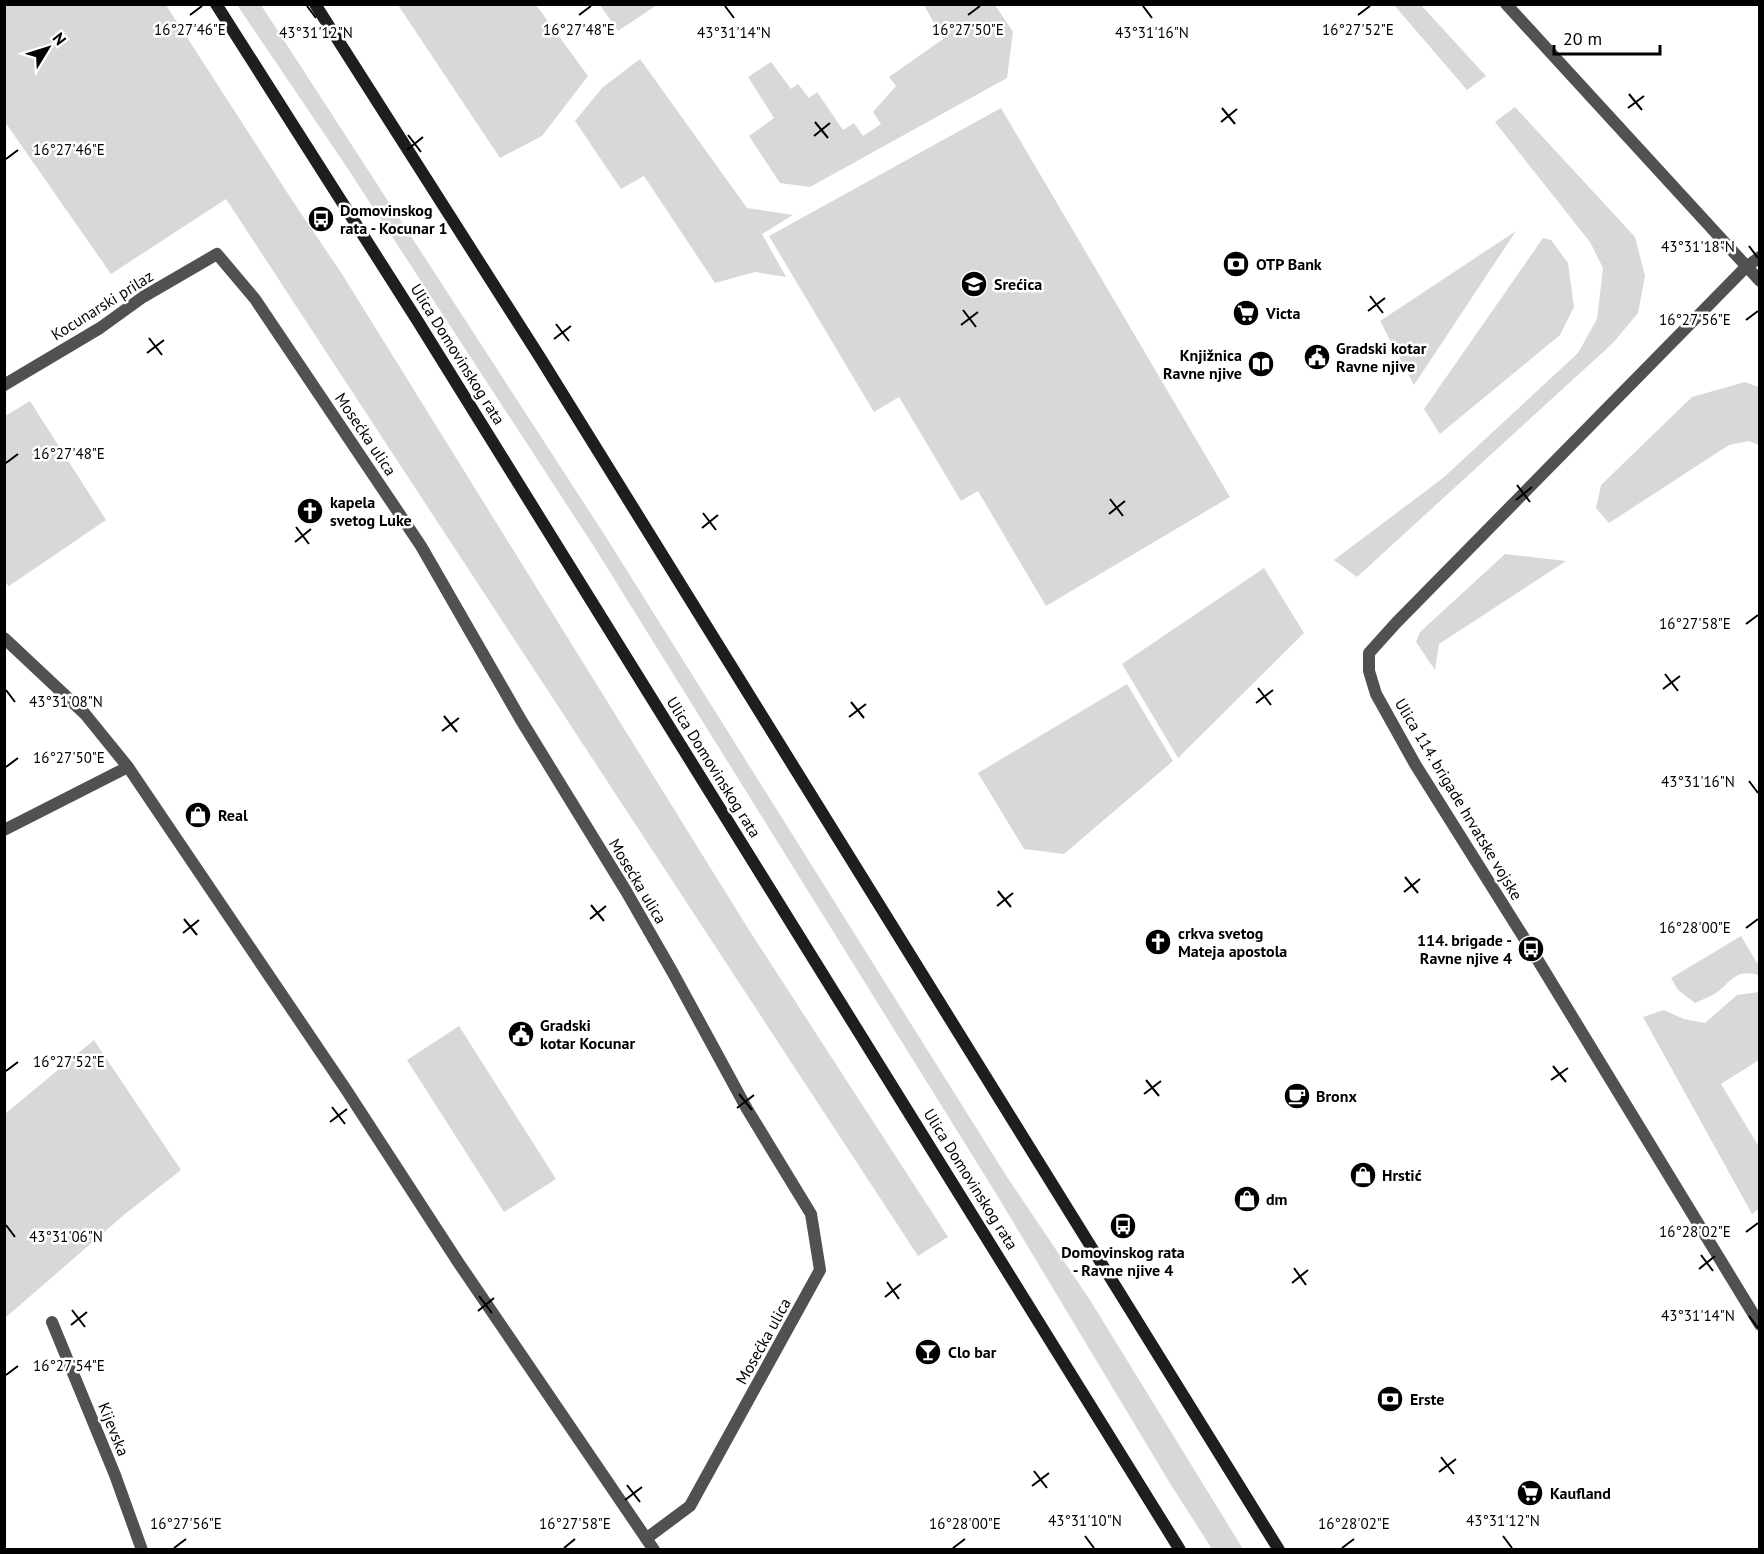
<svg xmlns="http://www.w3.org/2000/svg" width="1764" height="1554" viewBox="0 0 1764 1554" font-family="'PT Sans',sans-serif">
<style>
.green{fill:#d8d8d8}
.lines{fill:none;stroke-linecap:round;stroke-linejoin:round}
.minor{stroke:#515151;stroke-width:12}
.secondary{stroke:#1e1e1e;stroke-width:12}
.ticks{fill:none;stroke:#000;stroke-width:2}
.labels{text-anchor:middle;stroke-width:5;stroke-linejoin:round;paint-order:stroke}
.poi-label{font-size:16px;font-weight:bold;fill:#000;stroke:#fff;text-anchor:start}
.street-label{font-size:16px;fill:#000;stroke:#fff}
.ticks-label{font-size:15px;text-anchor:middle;fill:#000;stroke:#fff;stroke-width:5;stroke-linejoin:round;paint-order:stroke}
</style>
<rect width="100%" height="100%" fill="#fff"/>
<path class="green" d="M5,4L166,5L292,200L342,274L749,930L948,1237L918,1256L226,199L111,274L5,122Z
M237,5H261L604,534L1007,1177L1090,1300L1243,1549H1212L1171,1485L992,1187L593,545L344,163Z
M398,5H536L588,76L542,136L500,158Z
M600,5H657L618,31Z
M924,5H995L1013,32L1007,78L810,187L780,183L749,136L774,118L748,77L771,62L791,89L798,84L809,98L817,92L843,130L854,123L863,136L881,124L873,112L896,86L889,77L943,39Z
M1394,5H1421L1486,76L1467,90Z
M640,59L747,208L793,215L762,234L786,277L755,272L715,283L644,176L621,189L575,121L602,88Z
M1515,107L1635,237L1645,276L1638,313L1613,343L1357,577L1334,560L1443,478L1578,353L1597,319L1603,268L1590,242L1495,122Z
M1001,108L1230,497L1046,606L978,491L961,501L899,397L874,412L769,236Z
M1516,231L1414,385L1380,321Z
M1543,238L1551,240L1568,263L1574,307L1560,335L1440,434L1424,409Z
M1745,382L1759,387V445L1749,441L1729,445L1609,523L1596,508L1601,485L1692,397Z
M30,401L106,520L9,586L4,582L5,416Z
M1505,554L1566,561L1439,644L1435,670L1416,642L1420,632Z
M1264,568L1304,633L1178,758L1122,664Z
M1127,684L1173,761L1064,854L1024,849L978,773Z
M1741,936L1759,966V975C1733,968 1731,984 1713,995C1707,998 1701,1000 1695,1003L1678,990L1671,978Z
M1759,992V1060L1721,1084L1759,1147V1209L1752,1214L1643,1017L1664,1010L1684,1019L1705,1023L1737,995Z
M459,1026L556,1179L504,1212L407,1060Z
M94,1040L181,1170L125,1214L5,1318V1114Z"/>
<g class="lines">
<path class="minor" d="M1506,4L1760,281
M1760,257L1746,267L1396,623L1369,653V671L1376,694L1415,764L1531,949L1760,1325
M4,385L100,328L143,297L217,254L255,299L421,546L521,720L626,891L673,973L747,1109L811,1214L820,1270L690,1506L647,1538
M4,638L85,714L128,767L347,1091L458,1262L654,1550
M4,830L128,767
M52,1322L115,1475L142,1550"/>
<path class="secondary" d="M216,4L417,320L1180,1550
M315,4L541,359L1279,1550"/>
</g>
<path class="ticks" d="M307,6L316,18M725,6L734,18M1143,6L1152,18M190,15L202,6M579,15L591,6M968,15L980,6M1358,15L1370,6M1629,94L1642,110M1222,108L1235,124M1628,108L1644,96M815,122L828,138M1221,122L1237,109M408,135L421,152M814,136L830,123M407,150L423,137M6,159L18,150M1749,246L1758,258M1370,296L1383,313M963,310L976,327M1368,311L1385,298M1746,320L1758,311M556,324L569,341M961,325L978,312M149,338L162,355M554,339L571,326M147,353L164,340M6,463L18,454M1517,485L1530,502M1110,499L1123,516M1516,500L1532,487M703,513L716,530M1109,514L1125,501M296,527L309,544M702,528L718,515M295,542L311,529M1746,624L1758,615M1665,674L1678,691M1258,688L1271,705M1663,689L1680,676M6,690L15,702M851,702L864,718M1256,703L1273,690M444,716L457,732M849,717L866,704M442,731L459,718M6,767L18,758M1749,781L1758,793M1405,877L1418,893M998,891L1011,907M1404,892L1420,879M591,905L604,921M997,906L1013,893M184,919L197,935M590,919L606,906M1746,928L1758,919M183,933L199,920M1553,1066L1566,1082M6,1071L18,1062M1146,1080L1159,1096M1551,1080L1568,1068M739,1094L752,1110M1144,1094L1161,1081M332,1107L345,1124M737,1108L754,1095M330,1122L347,1109M6,1225L15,1237M1746,1232L1758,1223M1701,1255L1713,1271M1294,1268L1306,1285M1699,1269L1715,1256M887,1282L899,1299M1292,1283L1308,1270M479,1296L492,1313M885,1297L901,1284M72,1310L85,1327M478,1311L494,1298M1749,1316L1758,1328M71,1325L87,1312M6,1375L18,1366M1441,1457L1454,1474M1034,1471L1047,1488M1439,1472L1456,1459M627,1485L640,1502M1032,1486L1049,1473M625,1500L642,1487M1085,1536L1094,1548M1503,1536L1512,1548M174,1548L186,1539M564,1548L575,1539M953,1548L965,1539M1342,1548L1354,1539"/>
<defs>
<symbol id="bus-disc" viewBox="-11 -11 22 22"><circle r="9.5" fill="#000" stroke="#fff"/><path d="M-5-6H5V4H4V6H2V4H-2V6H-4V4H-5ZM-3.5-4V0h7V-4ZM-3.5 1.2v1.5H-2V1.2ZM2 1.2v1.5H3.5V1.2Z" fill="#fff"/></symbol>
<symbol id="bank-disc" viewBox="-11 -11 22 22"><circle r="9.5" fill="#000" stroke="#fff"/><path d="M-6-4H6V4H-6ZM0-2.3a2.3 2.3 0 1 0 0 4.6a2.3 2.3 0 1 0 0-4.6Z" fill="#fff"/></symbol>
<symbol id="school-disc" viewBox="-11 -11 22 22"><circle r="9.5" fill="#000" stroke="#fff"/><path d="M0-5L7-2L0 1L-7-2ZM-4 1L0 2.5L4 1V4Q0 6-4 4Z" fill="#fff"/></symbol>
<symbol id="supermarket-disc" viewBox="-11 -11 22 22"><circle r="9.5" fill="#000" stroke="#fff"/><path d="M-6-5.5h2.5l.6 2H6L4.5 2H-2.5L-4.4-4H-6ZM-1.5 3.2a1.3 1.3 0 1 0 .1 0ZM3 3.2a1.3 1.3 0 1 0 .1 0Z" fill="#fff"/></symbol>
<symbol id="civic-disc" viewBox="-11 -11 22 22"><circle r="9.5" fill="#000" stroke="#fff"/><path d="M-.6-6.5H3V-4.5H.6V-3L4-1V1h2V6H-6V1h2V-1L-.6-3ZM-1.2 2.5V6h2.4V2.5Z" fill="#fff"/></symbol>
<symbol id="library-disc" viewBox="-11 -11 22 22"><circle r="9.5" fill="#000" stroke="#fff"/><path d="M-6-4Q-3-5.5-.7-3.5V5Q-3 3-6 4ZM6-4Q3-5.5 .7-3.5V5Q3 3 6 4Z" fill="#fff"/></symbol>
<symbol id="church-disc" viewBox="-11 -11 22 22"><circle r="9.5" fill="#000" stroke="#fff"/><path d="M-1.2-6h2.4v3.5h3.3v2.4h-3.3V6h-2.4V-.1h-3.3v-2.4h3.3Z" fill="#fff"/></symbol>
<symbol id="shop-disc" viewBox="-11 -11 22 22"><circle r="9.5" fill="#000" stroke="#fff"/><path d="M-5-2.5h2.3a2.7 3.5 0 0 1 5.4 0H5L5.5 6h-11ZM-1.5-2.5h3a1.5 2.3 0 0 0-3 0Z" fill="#fff"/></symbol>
<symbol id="cafe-disc" viewBox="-11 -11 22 22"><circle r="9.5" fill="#000" stroke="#fff"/><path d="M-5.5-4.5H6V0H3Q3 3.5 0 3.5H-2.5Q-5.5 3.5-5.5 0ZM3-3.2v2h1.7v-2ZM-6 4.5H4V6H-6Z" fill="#fff"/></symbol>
<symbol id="bar-disc" viewBox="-11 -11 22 22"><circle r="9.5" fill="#000" stroke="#fff"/><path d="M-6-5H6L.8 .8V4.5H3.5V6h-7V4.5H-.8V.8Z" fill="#fff"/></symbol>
</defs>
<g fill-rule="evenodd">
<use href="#bus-disc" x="306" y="204" width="30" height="30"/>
<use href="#bank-disc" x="1221" y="249" width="30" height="30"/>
<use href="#school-disc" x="959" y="269" width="30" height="30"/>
<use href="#supermarket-disc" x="1231" y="298" width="30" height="30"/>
<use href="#civic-disc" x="1302" y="342" width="30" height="30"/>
<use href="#library-disc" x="1246" y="349" width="30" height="30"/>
<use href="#church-disc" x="295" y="496" width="30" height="30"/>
<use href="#shop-disc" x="183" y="800" width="30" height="30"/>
<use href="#church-disc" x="1143" y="927" width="30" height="30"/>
<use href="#bus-disc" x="1516" y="934" width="30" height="30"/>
<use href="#civic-disc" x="506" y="1019" width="30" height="30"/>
<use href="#cafe-disc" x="1282" y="1081" width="30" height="30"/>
<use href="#shop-disc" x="1348" y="1160" width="30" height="30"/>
<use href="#shop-disc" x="1232" y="1184" width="30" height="30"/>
<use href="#bus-disc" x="1108" y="1211" width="30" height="30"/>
<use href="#bar-disc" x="913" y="1337" width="30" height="30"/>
<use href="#bank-disc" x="1375" y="1384" width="30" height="30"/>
<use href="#supermarket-disc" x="1515" y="1478" width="30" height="30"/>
</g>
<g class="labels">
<g class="poi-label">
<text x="340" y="216">Domovinskog<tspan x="340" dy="18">rata - Kocunar 1</tspan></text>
<text x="1256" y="270">OTP Bank</text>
<text x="994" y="290">Srećica</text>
<text x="1266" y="319">Victa</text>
<text x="1336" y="354">Gradski kotar<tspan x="1336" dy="18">Ravne njive</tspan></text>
<text x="1242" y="361" text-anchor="end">Knjižnica<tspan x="1242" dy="18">Ravne njive</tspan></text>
<text x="330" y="508">kapela<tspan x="330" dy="18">svetog Luke</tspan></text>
<text x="218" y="821">Real</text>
<text x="1178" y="939">crkva svetog<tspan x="1178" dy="18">Mateja apostola</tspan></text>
<text x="1512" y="946" text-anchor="end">114. brigade -<tspan x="1512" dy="18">Ravne njive 4</tspan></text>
<text x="540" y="1031">Gradski<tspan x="540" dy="18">kotar Kocunar</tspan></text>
<text x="1316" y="1102">Bronx</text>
<text x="1382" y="1181">Hrstić</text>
<text x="1266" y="1205">dm</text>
<text x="1123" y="1258" text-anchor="middle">Domovinskog rata<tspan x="1123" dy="18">- Ravne njive 4</tspan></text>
<text x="948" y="1358">Clo bar</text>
<text x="1410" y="1405">Erste</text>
<text x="1550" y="1499">Kaufland</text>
</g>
<g class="street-label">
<text transform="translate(102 305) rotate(-32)" y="6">Kocunarski prilaz</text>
<text transform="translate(458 354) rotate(58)" y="6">Ulica Domovinskog rata</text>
<text transform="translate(366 434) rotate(56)" y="6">Mosećka ulica</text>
<text transform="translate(714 767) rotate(58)" y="6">Ulica Domovinskog rata</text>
<text transform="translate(1459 799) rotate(59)" y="6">Ulica 114. brigade hrvatske vojske</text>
<text transform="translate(638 881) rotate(59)" y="6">Mosećka ulica</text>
<text transform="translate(971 1179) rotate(58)" y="6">Ulica Domovinskog rata</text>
<text transform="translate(763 1341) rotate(-61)" y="6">Mosećka ulica</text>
<text transform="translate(114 1429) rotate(68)" y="6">Kijevska</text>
</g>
</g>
<g class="ticks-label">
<text x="190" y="35">16°27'46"E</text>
<text x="579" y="35">16°27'48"E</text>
<text x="968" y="35">16°27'50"E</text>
<text x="1358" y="35">16°27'52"E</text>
<text x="316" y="38">43°31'12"N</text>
<text x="734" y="38">43°31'14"N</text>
<text x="1152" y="38">43°31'16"N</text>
<text x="69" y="155">16°27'46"E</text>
<text x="1698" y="252">43°31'18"N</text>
<text x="1695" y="325">16°27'56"E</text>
<text x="69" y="459">16°27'48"E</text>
<text x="1695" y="629">16°27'58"E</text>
<text x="66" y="707">43°31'08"N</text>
<text x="69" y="763">16°27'50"E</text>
<text x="1698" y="787">43°31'16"N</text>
<text x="1695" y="933">16°28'00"E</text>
<text x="69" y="1067">16°27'52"E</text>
<text x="1695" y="1237">16°28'02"E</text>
<text x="66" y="1242">43°31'06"N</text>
<text x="1698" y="1321">43°31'14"N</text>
<text x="69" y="1371">16°27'54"E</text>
<text x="1085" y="1526">43°31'10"N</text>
<text x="1503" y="1526">43°31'12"N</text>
<text x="186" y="1529">16°27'56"E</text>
<text x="575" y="1529">16°27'58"E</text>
<text x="965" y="1529">16°28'00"E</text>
<text x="1354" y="1529">16°28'02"E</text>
</g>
<rect width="1764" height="1554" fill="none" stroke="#000000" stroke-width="12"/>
<g transform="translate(48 48) rotate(52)" stroke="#ffffff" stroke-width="4.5" paint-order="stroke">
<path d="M0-4.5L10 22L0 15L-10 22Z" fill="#000000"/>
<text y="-9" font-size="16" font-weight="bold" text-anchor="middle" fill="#000000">N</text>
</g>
<path d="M1554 45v9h106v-9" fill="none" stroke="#000000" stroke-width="3"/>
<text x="1563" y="45" font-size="18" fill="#000000" stroke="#ffffff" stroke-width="4.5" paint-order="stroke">20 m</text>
</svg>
